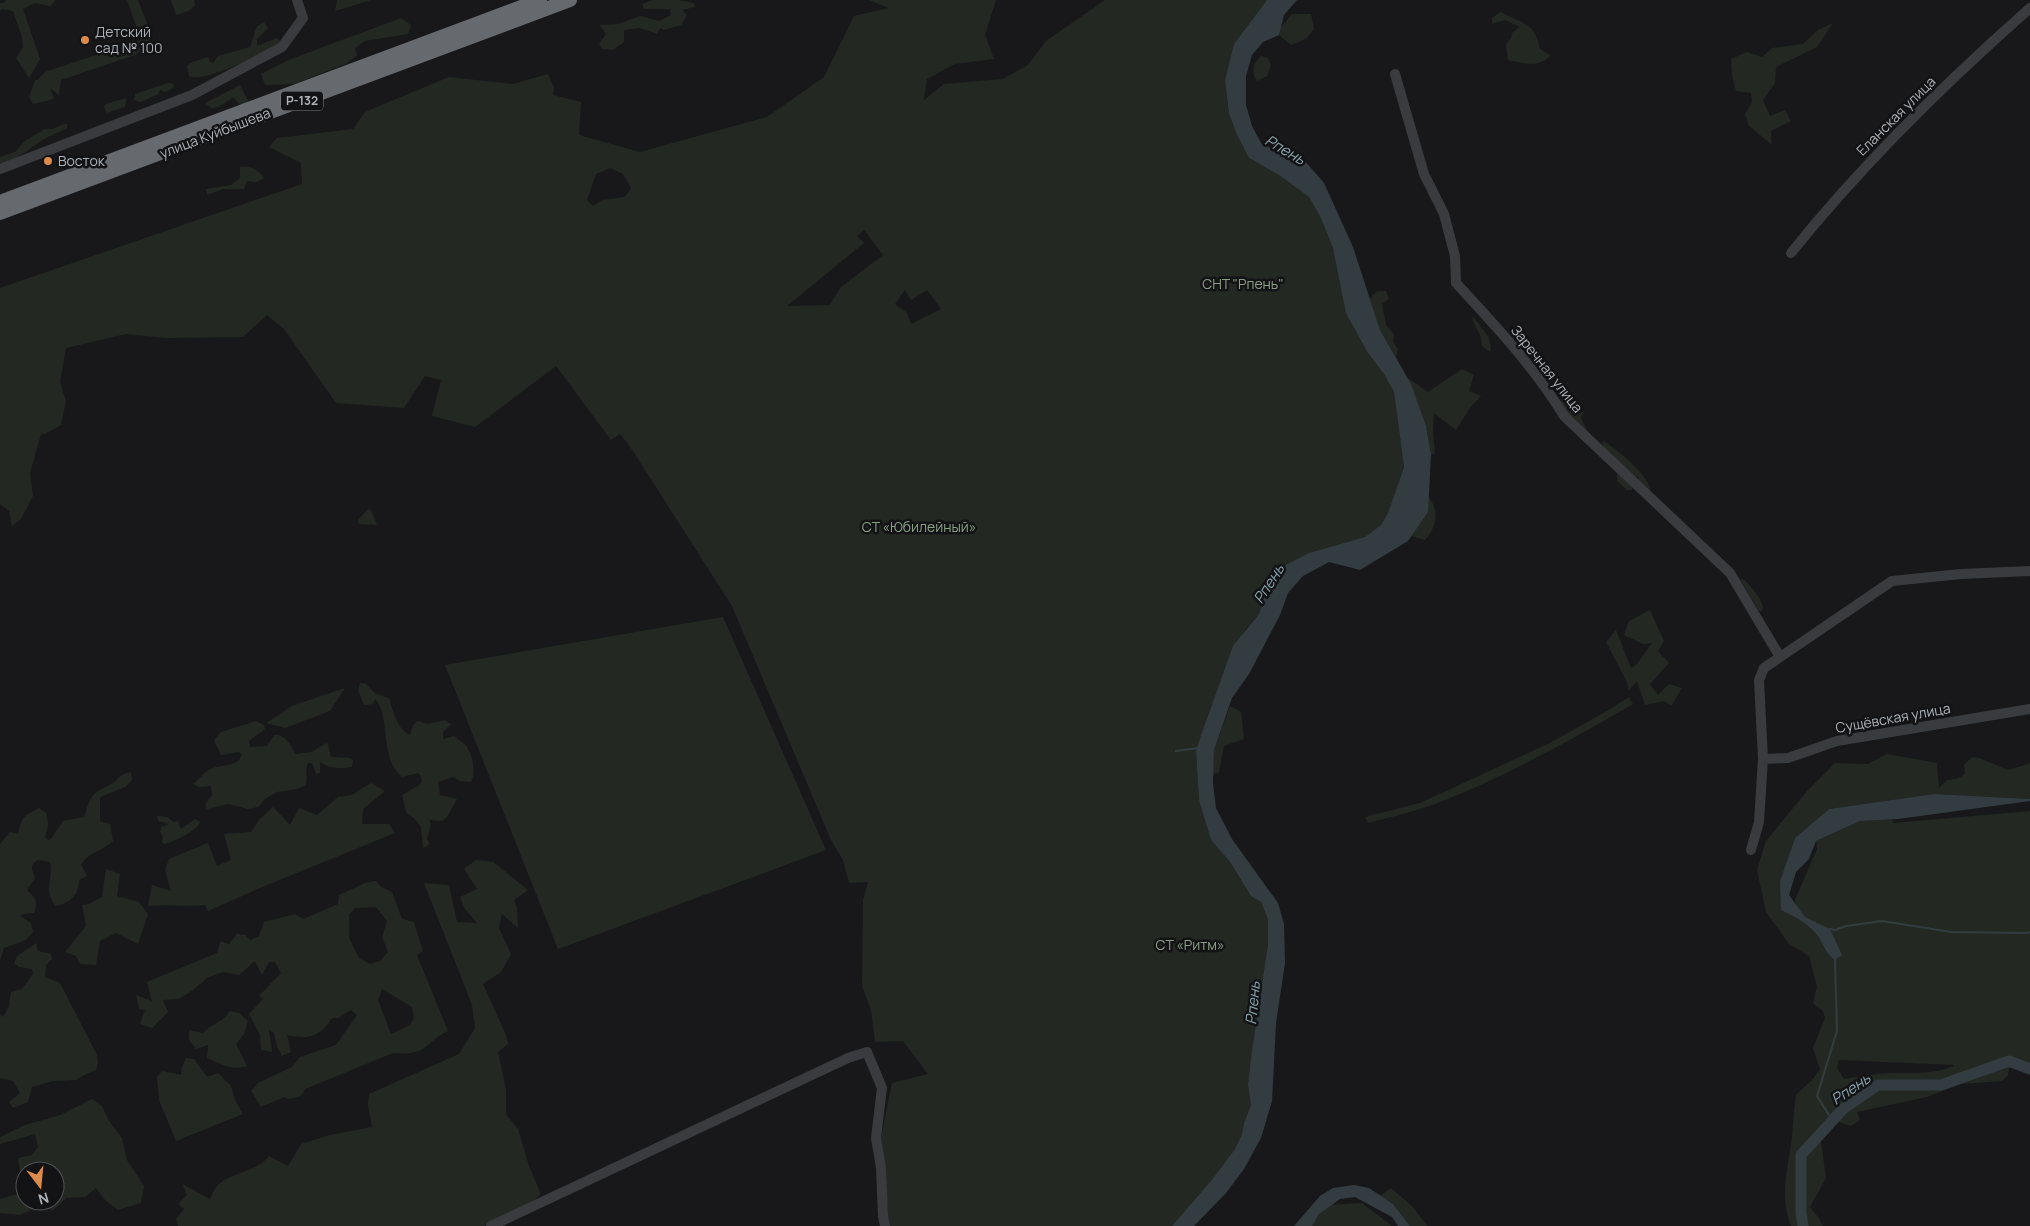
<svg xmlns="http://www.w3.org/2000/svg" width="2030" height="1226" viewBox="0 0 2030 1226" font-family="Manrope,sans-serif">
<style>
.green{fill:#232922;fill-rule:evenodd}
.water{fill:#333d41}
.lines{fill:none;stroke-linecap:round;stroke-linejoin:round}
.stream{stroke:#333d41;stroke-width:2}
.river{stroke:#333d41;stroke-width:11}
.minor{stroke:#393b3e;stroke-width:10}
.highway{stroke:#666a6f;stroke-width:14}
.poi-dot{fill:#dd8b4d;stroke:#131315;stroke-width:2}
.labels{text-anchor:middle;stroke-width:5;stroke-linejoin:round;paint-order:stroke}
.shield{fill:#131315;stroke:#7e8287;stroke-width:1}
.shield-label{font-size:12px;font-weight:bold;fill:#acb2b8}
.poi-label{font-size:14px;fill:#acb2b8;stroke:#131315;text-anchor:start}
.street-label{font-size:14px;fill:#acb2b8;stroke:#131315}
.park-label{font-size:14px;fill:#8aa085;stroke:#131315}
.water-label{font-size:15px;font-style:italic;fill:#87a5ae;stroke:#131315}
</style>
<rect width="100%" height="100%" fill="#18181a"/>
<path class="green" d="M7,0H56L50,6L35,3L23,9L40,59L29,78L16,58L23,47L22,37L13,11L2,9L0,11V3H4Z
M127,0H138L151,34L150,43L135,55L61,80L59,95L50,88L54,99L33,104L29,97L35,80H38L45,72L141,40Z
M171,0H194L195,6L188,11L176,15Z
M337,0H371L335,11Z
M653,0H678L694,3L695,7L682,10L687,15L681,25L664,30L660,28L657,34L640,28L624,30V42L613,50L603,49L599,44L606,34L600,25L618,24L640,16L659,21L671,15L670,9H644L642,4Z
M869,0H996L985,35L994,59L955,64L927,79L924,100L944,84L1003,79L1028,65L1046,41L1105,0H1267L1234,44L1225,80L1229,114L1237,135L1249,158L1279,175L1309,197L1320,216L1333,248L1338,269L1368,353L1384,374L1394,392L1404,467L1388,513L1381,525L1365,537L1309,553L1282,567L1266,590L1259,614L1245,630L1224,671L1201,735L1196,751L1199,800L1211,840L1230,862L1251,896L1260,901L1269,919L1268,944L1251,1057L1248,1085L1251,1105L1244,1123L1242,1134L1235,1149L1202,1193L1172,1226H889L881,1138L892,1083L928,1074L903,1041L875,1042L871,1010L862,986L863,900L868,882L849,883L843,860L831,840L732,606L629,445L620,434L611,440L556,366L475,427L432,416L441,380L425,376L404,408L336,403L284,329L267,315L243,337L165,338L126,334L66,348L60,382L66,401L61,425L45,434H41L30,473L33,496L21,519L12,526L9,511L0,504V288L302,184L301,163L269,147L277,138L353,129L365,112L449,77L513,84L548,74L554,87L553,95L581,102L579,135L640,152L767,117L824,77L854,16L889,8ZM610,168L623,174L631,188L625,197L602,200L593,206L587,200L596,174ZM864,230L883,255L840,288L830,305L787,306L864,243L857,236ZM905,290L911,300L927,290L941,309L911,324L907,313L895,304Z
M1501,12C1523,25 1534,21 1540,49L1550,55L1549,57C1537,68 1523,63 1508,60L1506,44L1511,38L1512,33L1520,27L1505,20L1492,24V18Z
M1292,14H1311L1314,29L1306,39L1291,45L1279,35L1281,27Z
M401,18L411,25L408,34L365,41L355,48L357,56L345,64L294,84L265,85L261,74L291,59Z
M264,22L268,28L257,39V46L277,38L281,42C265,52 205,84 189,76L187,66L190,63L208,57L210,62L213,63L218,56L250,47L257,26Z
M1833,23L1817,47L1776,67L1775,83L1763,100L1770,116L1785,110L1791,121L1771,131V144L1749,126L1745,114L1752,102L1751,93L1736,91L1732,75L1731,59L1747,52L1762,57L1772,48L1803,44L1818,30Z
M1261,56L1268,58L1271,65L1267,76L1257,81C1251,71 1253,64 1261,56Z
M168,83L174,84L173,88L165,92L160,90L158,94L141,102L134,100L135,94Z
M240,85L249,103L242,107L233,97L222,105L212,109L205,103Z
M126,98L125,107L106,113L104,106L106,104Z
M64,124H67V128C60,132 55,134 48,137C35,143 15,164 0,163V157L15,152L25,141L45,129H52Z
M240,167C251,166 257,169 264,178L257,182L247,181L244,189H223L207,195L206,189L231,185L240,178Z
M1377,291H1386L1389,299L1382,304L1386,325L1394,334L1393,342L1398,349L1396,357L1380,330L1370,299Z
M1473,317L1488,336L1491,346L1490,352L1482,346L1481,337L1472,319Z
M1462,369L1474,375L1469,391L1481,396L1470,408L1456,430L1434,413L1433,433L1435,453L1431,455L1426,426L1408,378L1428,392Z
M1565,393L1569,396L1567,403L1577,413L1584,412L1581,418L1587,430L1585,431L1559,404Z
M1603,441C1617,449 1650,476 1651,492L1643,488L1638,477C1623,473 1609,456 1602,443Z
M1620,471L1632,486V490H1627L1617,481V474Z
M1428,496C1440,511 1437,526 1425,540L1411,536L1427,512Z
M368,509L371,510L377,525L359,524L358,520Z
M1740,579L1744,580C1752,587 1761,598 1763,608L1761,611H1759Z
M1650,610L1664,641L1658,651L1669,663L1650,684L1658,695L1669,684L1682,688L1671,706L1664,701L1645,705L1637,681L1629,690L1626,680L1606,642L1616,630L1631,668L1637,664L1652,643L1643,644L1624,635L1629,621Z
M723,617L826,850L558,949L445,665Z
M360,683L366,684L376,694L389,698C393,711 397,729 410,735L413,725L418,721L428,724L445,720L451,724L443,732V739L454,736C458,739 464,743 467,747C473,757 476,772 471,782L460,781L453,777L438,782L440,795L457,799L447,817L442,821L429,820L431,824L427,839L430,844L423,848L421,827L415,819L406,812L402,795L418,786L422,782L421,776L418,773L402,777C379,759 391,714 375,699L373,704L364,705L358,690Z
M345,688L330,711L285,728L266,723L292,706Z
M1629,697L1633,704C1569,741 1504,778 1435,804C1413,812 1390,817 1368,823L1365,817L1420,803L1550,743L1612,708Z
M1230,706L1241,712L1244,739L1224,746L1219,772L1213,774L1214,750Z
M256,721L264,725L265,729L249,741L250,747L267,746L274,735C286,734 290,745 296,754L312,752L326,743L328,744L331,757L350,758L353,760L352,767C338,769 331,769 320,762V773L316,774L312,763H308C304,771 309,776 305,786L297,789L277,792L265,799L258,807L248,809L228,804L207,809L205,804L212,795L211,786L199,787L193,784C199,779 206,770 213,768C224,764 236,768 242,755L239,752L221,755L214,740L221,732Z
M1887,754L1937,763L1939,788L1947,780C1955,779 1960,779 1965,773L1964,765L1972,757L1979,758L2008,770L2028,764L2030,762V799L1934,794L1829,809L1795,838L1780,881L1799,918L1795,900L1817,849L1816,841L1860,821L1892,819L1893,823L2030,811V1069L2009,1068L2008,1075L2002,1081L1961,1084L1927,1097L1857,1112L1860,1120L1851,1126L1832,1120L1820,1134L1826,1178L1810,1207L1818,1217L1823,1226H1791C1779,1197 1788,1168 1792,1138C1793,1124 1794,1109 1796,1095L1813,1079L1820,1069L1813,1048L1825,1018L1823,1011L1813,1003L1817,987L1809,956L1789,944L1766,912L1757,870L1766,841L1807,791L1835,763L1868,764ZM1839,1060L1954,1065V1066C1934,1075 1910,1072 1888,1073C1873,1074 1859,1077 1844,1079L1837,1068Z
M131,772L132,780L125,787L100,797V821L110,824L113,841C103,851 88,852 81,865L87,876L79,880C79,895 70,903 56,906C42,889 54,879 50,862L38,860C29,865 32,869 35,878L27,890C35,898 39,902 34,913L23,914L20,916L31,923L33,932L26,940L4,948L0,960V844L10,832L18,834C22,817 23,816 39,808L47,814L48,826L45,837L48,840L51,839L63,821L84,817C92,794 90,795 111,784C120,779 117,775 131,772Z
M371,783L385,791L363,809L362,824H389L395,833L267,885L208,911L205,905C186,907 167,904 148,906L152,885L171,891L165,870L169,859L208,843L217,866L231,860L224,834L251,832L260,819L273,807L290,825L299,808L317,815L338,797L352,795Z
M157,816L167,817L174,822L178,821L181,829L195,819L200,822C198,830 172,843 164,844L162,842L163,836L160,832L161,827L169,824L158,821Z
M476,860L493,862L528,890L514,900L517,908L518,928L502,914L499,928L511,954L501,972L483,984L506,1035L508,1044L498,1052L506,1090V1114L518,1129L529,1166L541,1194L524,1209L484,1226H178L176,1219L184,1209L178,1204L187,1195L182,1184L210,1199C212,1195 214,1189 218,1185C232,1172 257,1172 269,1156L288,1166L301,1144L330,1135L372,1127L368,1105L369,1094L459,1054L475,1028L472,1005L424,883L449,885L457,922L477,923L465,909L460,897L477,889L464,869Z
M106,869L120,874L117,896L139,902L148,914L138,944L116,933L100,941L96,965L80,964L76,956L65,952L86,926L82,905L89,904L102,897Z
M376,881L381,887L392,892L402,919L414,922L423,951L417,955L448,1031C439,1035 435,1039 428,1045C419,1054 404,1054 393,1053L305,1089L301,1096L289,1099L284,1097L261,1107L251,1091L258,1083L292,1067L300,1057L336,1045L357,1015L351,1010L338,1018H332C320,1037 309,1040 287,1035L291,1052L282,1056L277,1047L274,1033L269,1030L272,1052L261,1050L260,1035L249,1014L263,999L259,996L281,973L275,962H269L262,975L255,961L239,975L223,972L207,978L192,991L178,999L163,1000L168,1012L152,1028L140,1024L145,1010L139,1009L136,995L152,1001L147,982L217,953L221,941L229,944L237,934L245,935L250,940L259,936L264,922L295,914L303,919L338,904L339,895L365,883ZM376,907L387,921L382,937L388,952L380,961L370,964L359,958L349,938V915L355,908ZM382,989L412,1007L414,1018L410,1025L391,1034L378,1000Z
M36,943L38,951L51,954L52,959L46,965L45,977L60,983L97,1055L98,1063L96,1070L80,1077L76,1080L53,1081L32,1087L28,1102L13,1108L9,1102L20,1093L13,1081L0,1078V1014L3,1017L9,1006L11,992L22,989L33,974L32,969L19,967L14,963L17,956Z
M230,1011L239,1013L248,1021L244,1034L236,1044L247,1066C232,1071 221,1064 207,1058L208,1045L196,1049L189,1040V1030L203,1033C214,1022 221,1024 230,1011Z
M186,1058L194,1059L207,1077L218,1073L231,1086L235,1100L243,1114L176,1141L159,1100L157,1077L162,1071L181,1075L182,1067Z
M92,1099L102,1106L109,1121L122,1138L127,1160L144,1186L141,1203L118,1210L105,1200L96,1188L85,1197L66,1198L53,1210L38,1207L20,1215L0,1213V1199L18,1194L20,1172L18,1158L32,1155L38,1147L35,1134L0,1144V1137L25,1125L60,1115ZM25,1171H55V1201H25Z
M1391,1188L1412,1206L1427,1226H1410L1393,1204L1380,1196Z
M1362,1203L1392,1226H1297L1327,1205Z"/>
<path class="water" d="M1267,0H1297L1284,15L1279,35L1263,42L1252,55L1246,76V105L1252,126L1261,143L1274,150L1305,161L1324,183L1353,247L1380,330L1411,384L1426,426L1431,455L1428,512L1408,541L1360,570L1329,562L1303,576L1288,593L1280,615L1249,674L1232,698L1214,750L1213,783L1216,808L1232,839L1278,903L1284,924L1285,963L1276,1023L1272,1101L1261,1138L1244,1169L1226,1193L1194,1226H1172L1211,1181L1235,1149L1242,1134L1244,1123L1251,1105L1248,1085L1251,1057L1268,944V919L1261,902L1251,896L1230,862L1211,840L1199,800L1196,751L1201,735L1233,646L1259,614L1266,590L1282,567L1309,553L1365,537L1381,525L1388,513L1404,467L1394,392L1384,374L1368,353L1346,313L1333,248L1320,216L1309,197L1279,175L1249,158L1237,135L1229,114L1225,80L1234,44Z
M1934,794L2030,799V801L1898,819L1860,821L1816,841L1809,859L1796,872L1789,895L1805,917L1830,929L1842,955L1835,960C1825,953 1824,944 1817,935C1807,922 1795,917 1781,910L1780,881L1795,838L1829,809Z
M1354,1185L1369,1188L1393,1204L1410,1226H1398L1392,1217L1355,1197L1340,1199L1319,1214L1312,1226H1294L1320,1196L1333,1188Z"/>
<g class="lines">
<path class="stream" d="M1176,751L1198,748
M1830,929L1835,930L1846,926L1882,921L1951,932L2027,933L2030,932
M1832,1120L1817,1096L1837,1031L1835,960"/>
<path class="river" d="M1803,1226L1801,1213V1155L1843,1109L1878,1085H1941L2009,1061L2030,1069"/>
<path class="minor" d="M1395,74L1424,174L1444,214L1455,256L1456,283C1495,325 1534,367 1564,416L1730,573L1780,657
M0,169L192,95L282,47L303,18L297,0
M1791,253C1863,163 1944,84 2030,8
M1763,759L1788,758L1837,741L2030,709
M1751,850L1759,822L1763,759L1759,680L1764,668L1892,581L1961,574L2030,571
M491,1226L848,1058L867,1052L882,1088L876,1138L881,1168L883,1216L885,1226"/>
<path class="highway" d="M0,202L540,0
M0,213L570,0"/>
</g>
<g class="poi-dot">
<circle cx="85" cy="40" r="5"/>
<circle cx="48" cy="161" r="5"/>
</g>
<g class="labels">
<rect class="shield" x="281" y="91.5" width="42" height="19" rx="4"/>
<g class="shield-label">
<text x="302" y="105">Р-132</text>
</g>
<g class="poi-label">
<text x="95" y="37">Детский<tspan x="95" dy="16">сад № 100</tspan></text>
<text x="58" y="166">Восток</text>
</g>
<g class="street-label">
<text transform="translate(1896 116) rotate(-45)" y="5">Еланская улица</text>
<text transform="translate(215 133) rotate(-21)" y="5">улица Куйбышева</text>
<text transform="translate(1547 369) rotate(52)" y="5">Заречная улица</text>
<text transform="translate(1893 718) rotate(-10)" y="5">Сущёвская улица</text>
</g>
<g class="park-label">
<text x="1243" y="289">СНТ "Рпень"</text>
<text x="919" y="532">СТ «Юбилейный»</text>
<text x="1190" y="950">СТ «Ритм»</text>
</g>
<g class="water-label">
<text transform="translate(1285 150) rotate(30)" y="5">Рпень</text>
<text transform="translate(1269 584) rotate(-57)" y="5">Рпень</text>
<text transform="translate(1253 1003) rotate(-85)" y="5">Рпень</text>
<text transform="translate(1851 1089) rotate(-34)" y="5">Рпень</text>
</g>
</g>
<g transform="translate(40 1186) rotate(164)"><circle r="24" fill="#131315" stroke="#505356"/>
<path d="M0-4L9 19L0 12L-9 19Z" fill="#dd8b4d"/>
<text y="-8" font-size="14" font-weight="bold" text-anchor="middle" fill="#acb2b8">N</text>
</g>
</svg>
